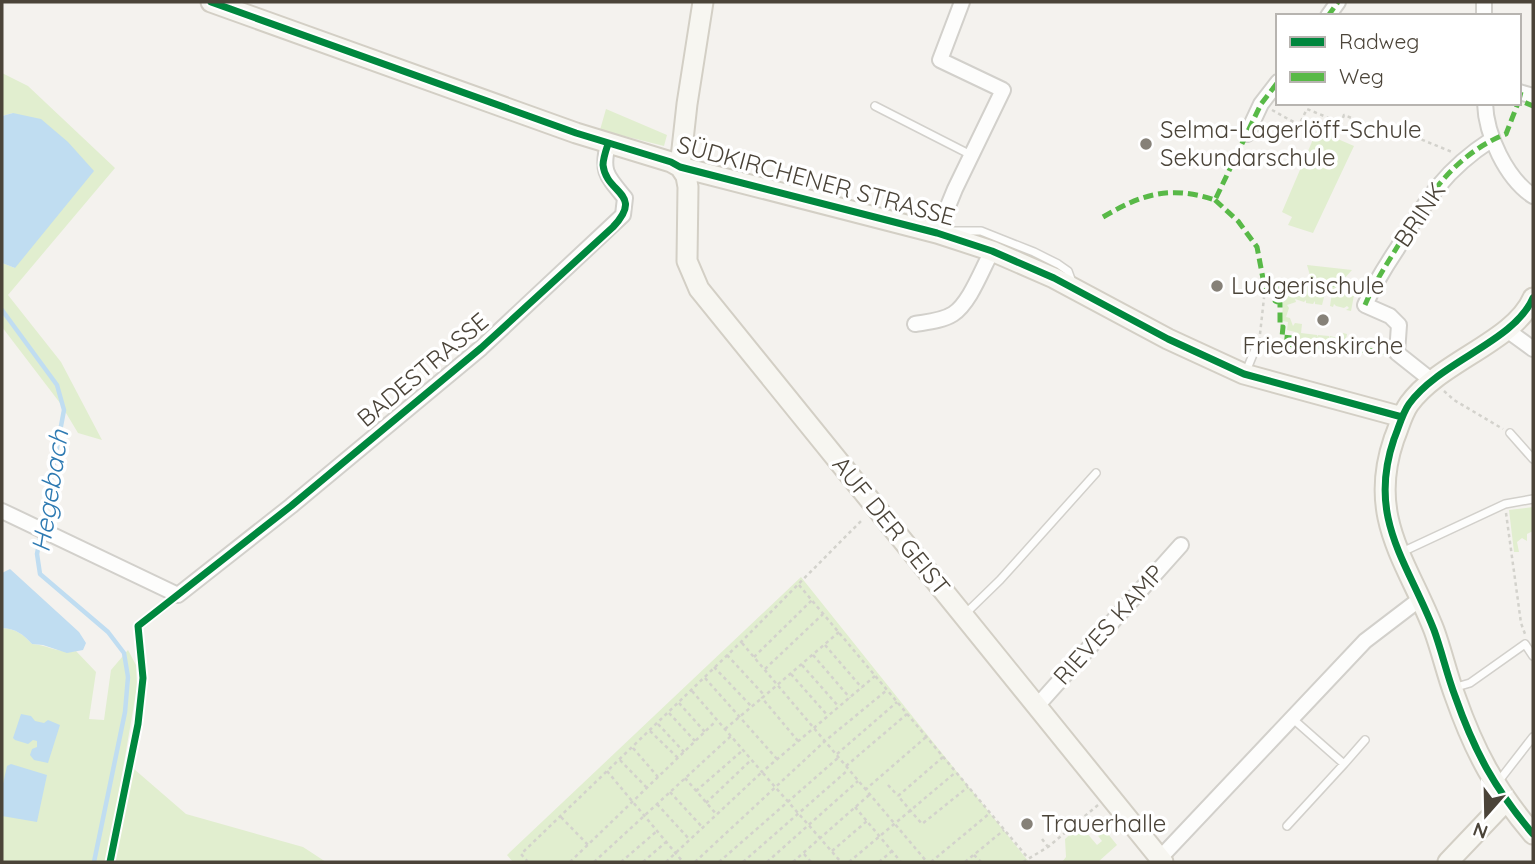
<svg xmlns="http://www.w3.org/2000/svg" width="1535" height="864" viewBox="0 0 1535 864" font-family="Quicksand,sans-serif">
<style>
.green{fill:#e1eecf}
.water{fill:#c0ddf1}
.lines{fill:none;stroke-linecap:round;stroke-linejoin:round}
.stream{stroke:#c0ddf1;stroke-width:4.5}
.lane-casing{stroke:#d2d0cb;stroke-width:10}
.street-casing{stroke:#d2d0cb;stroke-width:18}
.secondary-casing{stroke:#d3cfc5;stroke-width:23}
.path{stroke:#d3d2cc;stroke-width:2.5;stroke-dasharray:3.5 3.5;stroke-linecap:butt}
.lane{stroke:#fdfdfc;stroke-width:7}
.street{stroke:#fdfdfc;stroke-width:14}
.secondary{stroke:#f7f6f1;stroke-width:19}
.quiet{stroke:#58b947;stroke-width:5;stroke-dasharray:10 5;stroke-linecap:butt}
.cycleway-casing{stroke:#fff;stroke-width:11}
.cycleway{stroke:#00873e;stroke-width:7}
.poi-dot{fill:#868178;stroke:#fff;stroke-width:2.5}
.labels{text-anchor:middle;stroke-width:7;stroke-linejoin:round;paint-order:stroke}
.poi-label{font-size:24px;fill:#4b4439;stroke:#fff;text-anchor:start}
.street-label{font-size:24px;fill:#4b4439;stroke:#fff}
.water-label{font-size:26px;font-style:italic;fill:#2e7ab2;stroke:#fff}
</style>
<rect width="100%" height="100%" fill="#f4f2ee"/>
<path class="green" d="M2,73L28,86L115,168L8,295L61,362L102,440L78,433L60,403L2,327V263L15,268L13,113L2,116Z
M606,109L667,135L664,146L600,130Z
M1317,130L1354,146L1313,233L1288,225L1292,217L1282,212Z
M1307,265L1352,270L1342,281L1311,279Z
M1309,285L1327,286L1322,305L1315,304V301L1313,304L1306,303V300L1304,302L1295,299L1296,302L1287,305L1289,308L1286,317L1290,318L1293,326L1295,323L1302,324L1301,333L1317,335V337L1318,335L1329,336V339L1330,336L1342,339L1343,333L1347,334L1345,345L1295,340V332L1287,330L1288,322L1282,321L1283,300L1279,298L1281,290Z
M1333,286L1355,290L1351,311L1346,310L1349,308L1347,306L1344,308L1336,306L1334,304L1333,307L1330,306Z
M1533,507V531L1527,534V541L1522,538L1517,542L1519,552H1514L1509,510Z
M801,577L1029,862H513L507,855Z
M2,628C16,629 23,634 32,644C47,645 61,654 76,651L96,672L89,719L104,720L111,670L128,650L136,665L137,687L107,862H2Z
M134,769L186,814L303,847L326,862H112Z
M1095,818L1117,845L1098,862H1062L1066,857L1065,839L1080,825L1097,845L1102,841L1089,824Z"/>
<path class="water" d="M13,113L41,119L68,142L94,171L15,268L2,263V116Z
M10,569L79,632L86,643L83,650L67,653L43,645L32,644C23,634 16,629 2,628V573Z
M21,714L31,716L35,721L44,723L48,720L60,725L48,763L34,760L30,755L32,749L37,747V741L33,740L28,744L15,740L13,738Z
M11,764L47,775L37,822L2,816V788L7,766Z"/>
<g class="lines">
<path class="stream" d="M2,310L57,385L64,410L37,554L40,574L108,632L124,653L128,677L125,712L94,862"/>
<defs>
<path id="lane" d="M875,106L971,155
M949,231H981L1034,252L1058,264L1068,271L1072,282
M1245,374L1258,342
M1510,433L1533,459
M1402,552L1505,504L1533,499
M964,615L1000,580L1096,473
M138,626L178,595
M1453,688L1470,683L1525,644L1533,656
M1293,719L1344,764L1365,740
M1498,782L1533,737
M1287,826L1344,764"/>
<path id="street" d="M1484,2V16
M1328,16L1338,2
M1519,92L1533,96
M1485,103C1486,135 1506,178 1533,196
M1247,134L1261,104L1278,82
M937,233L955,189L1003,90L940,60L962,2
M915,324C927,322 942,321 953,314C970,303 982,269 992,251
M1507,330L1533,349
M1431,380L1397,353L1399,325L1390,316L1365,305C1374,285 1385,267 1397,249C1426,201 1443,171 1491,140
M2,511L178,595L291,506L481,348L623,215L625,198C607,176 601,172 608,144
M1037,706L1181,545
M1160,858L1365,641L1420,599"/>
<path id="secondary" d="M211,2L576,133L671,162L680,167L937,233L992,251L1054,278L1168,339L1244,374L1402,417
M680,167L686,176L688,187L687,261L699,289L1163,862
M680,167L687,104L703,2
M1533,298C1514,342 1440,361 1409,404C1402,414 1399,427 1394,439C1367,518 1407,561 1434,630C1442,652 1447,675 1455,696C1475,753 1495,789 1533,834
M1448,862L1506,801"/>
</defs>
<use href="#lane" class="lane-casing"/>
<use href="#street" class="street-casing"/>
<use href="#secondary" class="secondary-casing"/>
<path class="path" d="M1272,110L1299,125L1307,109L1341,123L1344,115L1384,131L1386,125L1452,152
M1260,334L1265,289L1268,288
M1444,391L1454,400L1503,429
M1506,513L1521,623L1525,634
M799,585L1028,858
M742,643L927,862
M825,645L862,688
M727,655L765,696
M813,655L850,698
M754,657L812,600
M802,665L839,707
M714,667L752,707
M765,669L823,614
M791,674L828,716
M705,678L777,759
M692,691L762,772L875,676
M679,703L705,732
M669,713L695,741
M658,724L684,752
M725,729L762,698
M650,731L678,758
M798,741L762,698L839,632
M633,748L658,777
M837,754L897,702
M943,757L898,796L922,824L968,787
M620,760L647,788
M846,766L907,714
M607,771L683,862
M685,778L717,815
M888,785L898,796
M865,790L926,737
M696,791L743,750
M670,792L703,828
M706,803L751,760
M657,804L690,840
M855,807L901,862
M561,817L588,845
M1042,839L1048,847
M832,851L867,821
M804,854L811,862
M974,855L981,862
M528,862L521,854L741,642L863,519
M570,862L716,721
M594,862L731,736
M621,862L657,831
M643,862L666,842
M666,862L762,772L841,862
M695,862L825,741L887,690
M719,862L839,757
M743,862L848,770
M767,862L858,781
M793,862L869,795
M849,862L956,772
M879,862L892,851
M931,862L990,813
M965,862L1004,830
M1023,862L1048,847L1098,805"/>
<use href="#lane" class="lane"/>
<use href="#street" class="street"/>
<use href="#secondary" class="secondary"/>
<path class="quiet" d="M1328,16L1338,2
M1521,92L1519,100L1533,106
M1215,200L1238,221L1257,247L1265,289
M1103,217C1142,194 1170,185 1215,200L1261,104L1278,82
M1276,286L1275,301L1280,303V327H1283L1282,337L1292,338L1291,343
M1268,288L1318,282L1372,288
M1365,305C1374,283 1387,264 1399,244C1427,198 1453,155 1506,134L1518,103
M1258,342L1397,353"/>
<defs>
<path id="cycleway" d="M211,2L576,133L671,162L680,167L937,233L992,251L1054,278L1168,339L1244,374L1402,417
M1533,298C1514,342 1440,361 1409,404C1402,414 1399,427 1394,439C1367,518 1407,561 1434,630C1442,652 1447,675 1455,696C1475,753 1495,789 1533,834
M110,862L138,724L143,678L138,626L291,506L481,348L613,227C645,193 606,194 603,165C603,159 606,150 608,144"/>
</defs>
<use href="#cycleway" class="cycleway-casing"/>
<use href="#cycleway" class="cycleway"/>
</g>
<g class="poi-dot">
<circle cx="1146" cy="144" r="7"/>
<circle cx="1217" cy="286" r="7"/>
<circle cx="1323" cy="320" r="7"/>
<circle cx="1027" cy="824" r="7"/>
</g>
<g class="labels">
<g class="poi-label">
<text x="1160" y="138">Selma-Lagerlöff-Schule<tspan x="1160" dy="28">Sekundarschule</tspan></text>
<text x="1231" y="294">Ludgerischule</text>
<text x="1323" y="354" text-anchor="middle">Friedenskirche</text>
<text x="1041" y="832">Trauerhalle</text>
</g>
<g class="street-label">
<text transform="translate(816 181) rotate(15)" y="8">SÜDKIRCHENER STRASSE</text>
<text transform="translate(1420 215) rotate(-56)" y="8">BRINK</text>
<text transform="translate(423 370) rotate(-40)" y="8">BADESTRASSE</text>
<text transform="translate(891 526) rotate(51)" y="8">AUF DER GEIST</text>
<text transform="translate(1109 625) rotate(-48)" y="8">RIEVES KAMP</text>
</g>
<g class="water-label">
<text transform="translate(50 491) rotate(-81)" y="9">Hegebach</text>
</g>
</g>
<rect width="1535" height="864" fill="none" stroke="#4b4439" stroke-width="7"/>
<rect x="1276" y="14" width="245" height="91" fill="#ffffff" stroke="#b7b4b0" stroke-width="2"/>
<rect x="1290" y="37" width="35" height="10" fill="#00873e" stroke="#b7b4b0" stroke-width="2"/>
<text x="1339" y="49" font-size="21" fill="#4b4439">Radweg</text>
<rect x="1290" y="72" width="35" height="10" fill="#58b947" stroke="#b7b4b0" stroke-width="2"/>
<text x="1339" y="84" font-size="21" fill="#4b4439">Weg</text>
<g transform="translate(1486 815) rotate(200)" stroke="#ffffff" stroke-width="5" paint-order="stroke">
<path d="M0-5L12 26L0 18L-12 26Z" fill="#4b4439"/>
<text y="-10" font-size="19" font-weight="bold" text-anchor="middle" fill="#4b4439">N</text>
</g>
</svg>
